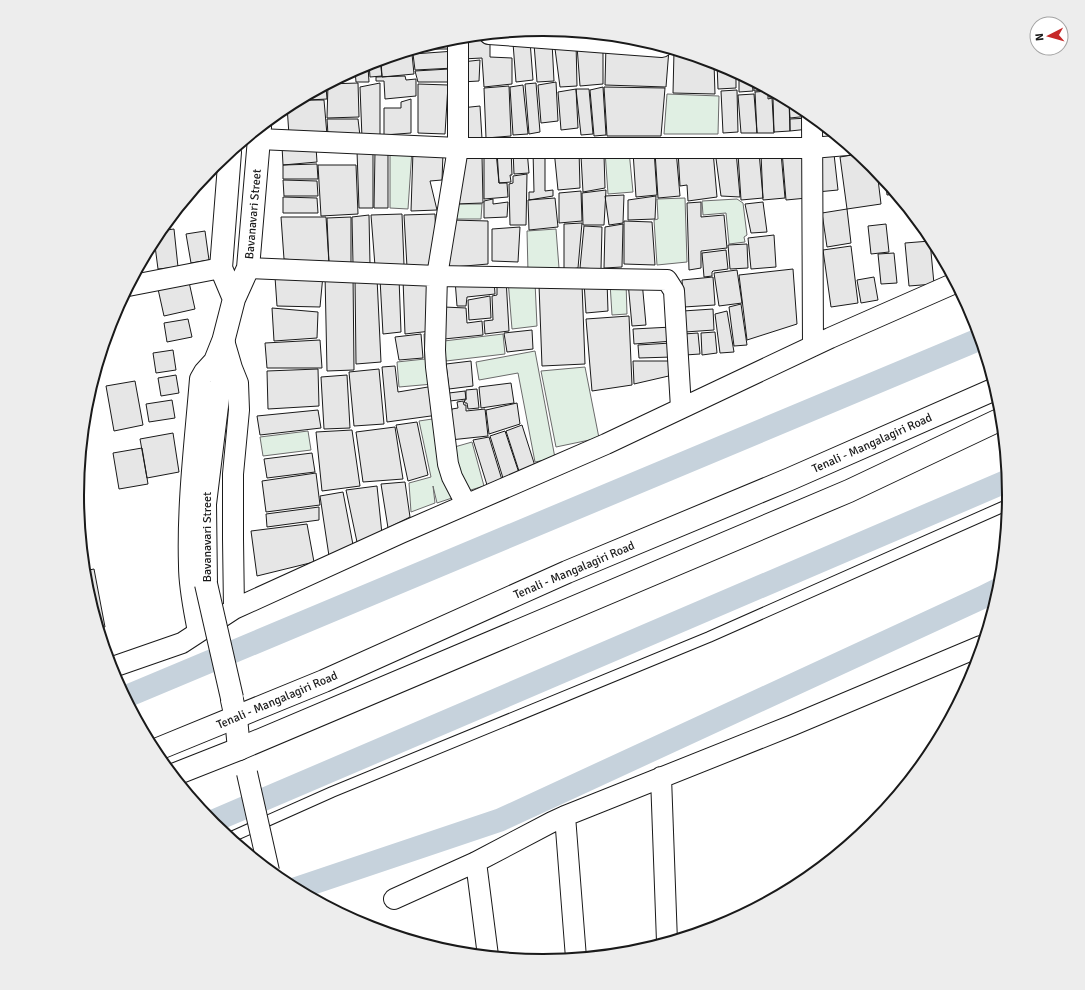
<svg xmlns="http://www.w3.org/2000/svg" width="1085" height="990" viewBox="0 0 1085 990" font-family="Signika,sans-serif">
<style>
.green{fill:#e0efe3;stroke:#6a6a6a}
.lines{fill:none;stroke-linecap:round;stroke-linejoin:round}
.canal{stroke:#c6d2dc;stroke-width:23}
.building{fill:#e6e6e6;stroke:#1a1a1a}
.service-casing{stroke:#1a1a1a;stroke-width:12}
.minor-casing{stroke:#1a1a1a;stroke-width:22}
.secondary-casing{stroke:#1a1a1a;stroke-width:24}
.primary-casing{stroke:#1a1a1a;stroke-width:24}
.service{stroke:#fff;stroke-width:10}
.minor{stroke:#fff;stroke-width:20}
.secondary{stroke:#fff;stroke-width:22}
.primary{stroke:#fff;stroke-width:22}
.minor-bridge-casing{stroke:#1a1a1a;stroke-width:22;stroke-linecap:butt}
.secondary-bridge-casing{stroke:#1a1a1a;stroke-width:24;stroke-linecap:butt}
.minor-bridge{stroke:#fff;stroke-width:20}
.secondary-bridge{stroke:#fff;stroke-width:22}
.labels{text-anchor:middle;stroke-width:3;stroke-linejoin:round;paint-order:stroke}
.street-label{font-size:12px;fill:#1a1a1a;stroke:#fff}
.rim{fill:none;stroke:#1a1a1a;stroke-width:2}
</style>
<rect width="100%" height="100%" fill="#fff"/>
<path class="green" d="M667,94L719,96L718,134H664Z
M390,150H412L408,209L390,208Z
M605,151H629L633,192L608,194Z
M685,198L687,262L657,265L654,220L658,219L657,199Z
M737,199L743,203L747,235L744,237L745,242L729,244L726,213L703,215L702,201Z
M453,204H482L481,219H451Z
M556,229L559,268L528,272L527,231Z
M508,280L535,282L537,326L512,329Z
M626,282L627,314L612,315L610,283Z
M433,333V384L399,387L397,362L425,359L424,334Z
M503,334L505,354L446,361L444,341Z
M535,351L555,458L535,462L518,373L479,380L476,362Z
M585,367L599,438L556,447L541,371Z
M439,418L458,496L437,503L433,486L435,503L411,512L409,483L431,477L419,421Z
M308,431L311,450L263,456L260,437Z
M472,442L484,486L464,492L451,448Z"/>
<g class="lines">
<path class="canal" d="M125,697L980,339
M211,822L1007,481
M295,889L500,820L981,598L999,589"/>
</g>
<path class="building" d="M481,35H490V57L512,58V84L484,87L482,58L462,59L461,37Z
M453,38L452,49H422V47Z
M530,41L533,80L516,82L513,43Z
M554,41L576,42L577,86L560,87Z
M552,42L554,81L537,82L534,44Z
M606,44L669,49L666,87L605,85Z
M603,45V84L580,86L577,46Z
M419,48V51L409,52V51Z
M455,51L454,68L415,70L413,54Z
M674,51L714,63L715,94L673,93Z
M412,54L414,74L382,77L381,59L397,55Z
M380,60L382,76L370,77L369,63Z
M480,60L479,81L461,82L462,62Z
M717,63L736,73V88L718,89Z
M368,67L369,82H356L355,70L358,68Z
M449,69V82H418L415,71Z
M739,74L752,81L753,91L739,92Z
M405,76L406,80L416,79V96L385,99L384,81H376V77Z
M340,77V82L330,83Z
M556,82L558,121L541,123L538,85Z
M754,82L767,89V90L754,91Z
M358,83L359,117L327,118L328,84Z
M380,83V135L362,138L360,87Z
M536,83L540,132L529,134L525,84Z
M418,84L448,85L445,134L418,133Z
M523,85L528,134L513,135L510,87Z
M509,86L511,136L486,138L484,88Z
M322,87H326L327,99L309,100L308,94Z
M603,87L606,135L594,136L590,90Z
M604,87L665,88L661,136H607Z
M576,89L578,128L561,130L558,92Z
M576,89H589L593,134L581,135Z
M737,90L738,132L723,133L721,91Z
M769,90L782,97H769Z
M768,91V99L772,98L774,133H757L755,92Z
M754,94L757,133H741L738,95Z
M773,98H784L789,101L790,131L774,132Z
M411,99V133L384,135V108H401V102Z
M297,100H324L327,135H289L287,106Z
M789,101L802,108L809,114V116L790,118Z
M480,106L482,139L462,141L461,108Z
M809,118V129L790,131V119Z
M327,119H358L360,136L328,135Z
M816,119L828,130H816Z
M282,146L316,147L317,162L283,165Z
M511,149L512,175H510L511,182L499,183L497,151Z
M388,150V208H374L375,151Z
M513,150H527L529,173L514,174Z
M545,150V191L553,190V196L529,200V192H534L533,151Z
M554,150H579L580,188L558,190Z
M654,150L657,195L636,197L633,152Z
M676,150L680,196L658,198L655,152Z
M357,151H373V208H359Z
M413,151L443,153L442,180L430,181L437,210L411,211Z
M678,151H713L717,197L688,201L687,185L680,186Z
M715,151H736L740,197L721,196Z
M782,151L808,152L807,198L786,200Z
M496,152L499,183H507L508,197L484,199V153Z
M759,152L763,198L741,200L738,154Z
M781,153L785,198L763,200L761,154Z
M834,154L838,190L817,192L813,156Z
M858,154L872,166L877,171L881,204L847,209L840,157Z
M604,155L605,188L583,192L581,156Z
M459,156H482L483,203L455,204Z
M317,164L318,179H283V165Z
M318,165H356L358,214L321,216Z
M527,174L526,225H510L509,184L513,183V176Z
M283,180L317,181L318,196H284Z
M886,183L896,194L887,195Z
M606,190L604,225H583L582,193Z
M581,191L582,221L559,223V193Z
M624,195L623,223L609,225L605,196Z
M656,196L655,219L628,220V200Z
M283,197L317,198L318,213H283Z
M555,198L558,227L529,230L528,200Z
M493,199V204L508,202L507,217L484,218V201Z
M701,202V217L724,215L727,248L701,251V268L689,270L687,203Z
M763,202L767,232L751,233L745,204Z
M847,209L851,243L827,247L822,213Z
M402,214L404,265L375,266L371,215Z
M435,214L437,265L407,267L404,215Z
M369,215L370,264H353L352,217Z
M281,217H326L329,263L284,259Z
M351,217V263L329,264L327,218Z
M452,220L488,221V264L442,268Z
M624,221L652,222L655,265L624,264Z
M582,223L578,268L564,270V224Z
M623,224L622,267L604,268L605,227Z
M886,224L889,252L871,254L868,226Z
M584,226L602,227L601,269L580,268Z
M520,227L518,262L492,261V229Z
M174,229L178,267L158,269L154,238L159,231Z
M205,231L209,260L191,263L186,234Z
M774,235L776,267L751,269L748,238Z
M930,241L934,284L909,286L905,243Z
M747,244L748,268L730,269L728,245Z
M851,246L858,303L831,307L823,250Z
M726,250L728,269L713,271L712,272V276L704,277L702,253Z
M894,253L897,283L881,284L878,254Z
M793,269L797,324L747,340L739,275Z
M737,270L742,303L719,306L714,273Z
M325,274H353L354,370L327,371Z
M323,275L320,307L277,306L275,277Z
M713,277L715,305L684,307L682,280Z
M874,277L878,300L861,303L857,280Z
M355,278H377L381,362L356,364Z
M399,278L401,332L383,334L380,279Z
M431,278V331L405,334L403,279Z
M506,279L509,331L485,334L484,321L493,320L492,296L497,295V280Z
M455,280H494L495,294L467,297L466,306H457Z
M607,281L608,311L586,313L584,282Z
M642,281L646,325L632,326L628,282Z
M189,282L195,309L164,316L158,289Z
M582,284L585,364L542,366L539,285Z
M490,296L491,318L469,320L468,300Z
M741,304L747,345L734,346L729,307Z
M444,307L466,308L467,323L482,321L483,335L444,339Z
M272,308L318,312L317,338L274,341Z
M713,309L714,330L685,332L683,311Z
M727,311L734,352L720,353L715,314Z
M629,316L632,385L592,391L586,319Z
M188,319L192,337L167,342L164,323Z
M672,327L673,341L634,344L633,329Z
M532,330L533,349L507,352L504,333Z
M715,332L717,353L702,355L701,333Z
M698,333L700,354L685,355L684,334Z
M421,334L423,358L399,360L395,337Z
M320,340L322,368H267L265,343Z
M671,343L672,357L639,358L638,345Z
M173,350L176,370L156,373L153,353Z
M471,361L473,386L449,389L446,364Z
M633,361H672L673,375L634,384Z
M395,366L398,392L434,386L438,415L387,422L382,367Z
M318,369L319,406L268,409L267,371Z
M379,369L384,424L354,426L349,372Z
M176,375L179,393L161,396L158,378Z
M347,375L350,428L324,429L321,377Z
M135,381L143,425L114,431L106,386Z
M511,383L514,403L481,408L479,387Z
M477,389L479,408L468,409L467,403H465L464,400H466V390Z
M465,391L466,399L450,401L449,393Z
M172,400L175,418L149,422L146,404Z
M463,401L464,405H466V411L485,409L488,436L450,440L449,424L452,409L458,408L457,402Z
M517,403L520,424L489,434L486,410Z
M318,410L321,428L260,435L257,416Z
M417,422L428,475L408,481L396,425Z
M522,425L535,466L519,471L506,431Z
M395,427L403,479L363,482L356,432Z
M352,430L360,486L322,491L316,432Z
M505,431L519,473L503,478L490,436Z
M173,433L179,472L147,478L140,439Z
M489,437L502,480L487,485L473,440Z
M142,448L148,484L119,489L113,453Z
M312,453L315,472L267,478L264,459Z
M316,473L320,505L266,512L262,481Z
M405,482L410,517L388,528L381,484Z
M377,486L382,534L357,542L346,490Z
M343,492L354,550L329,556L320,496Z
M319,507V520L267,527L266,514Z
M307,524L314,562L257,576L251,531Z
M94,569L105,627L98,628L85,586L84,571Z"/>
<g class="lines">
<defs>
<path id="service" d="M229,838L332,792L709,637L1007,505"/>
<path id="minor" d="M489,34L662,47
M458,37V148L437,276L435,350L436,367L448,464L452,477L466,504
M812,116L813,346
M259,139L458,148H812L847,145
M248,268L437,276L667,280L674,291L681,408
M128,286L221,268
M225,344L232,368L238,383L239,410L233,474V539L234,609
M198,632C194,610 189,588 189,566C187,503 195,441 200,379L204,372L214,361L222,341
M110,668L182,643L234,609L401,533L606,444L830,338L955,283
M661,777L667,942
M565,816L576,958
M476,862L488,956
M394,899L476,862L552,822L565,816L793,725L981,646"/>
<path id="secondary" d="M230,152L221,268L234,299
M206,584L205,504L220,382L224,338L234,299L248,268L260,127
M232,700L236,718L239,749"/>
<path id="primary" d="M153,751L324,681L567,572L790,479L995,389
M173,775L239,749L849,491L1001,419"/>
</defs>
<use href="#service" class="service-casing"/>
<use href="#minor" class="minor-casing"/>
<use href="#secondary" class="secondary-casing"/>
<use href="#primary" class="primary-casing"/>
<use href="#service" class="service"/>
<use href="#minor" class="minor"/>
<use href="#secondary" class="secondary"/>
<use href="#primary" class="primary"/>
<defs>
<path id="minor-bridge" d="M247,773L269,871"/>
<path id="secondary-bridge" d="M206,584L232,698"/>
</defs>
<use href="#minor-bridge" class="minor-bridge-casing"/>
<use href="#secondary-bridge" class="secondary-bridge-casing"/>
<use href="#minor-bridge" class="minor-bridge"/>
<use href="#secondary-bridge" class="secondary-bridge"/>
</g>
<g class="labels">
<g class="street-label">
<text transform="translate(253 214) rotate(-85)" y="4">Bavanavari Street</text>
<text transform="translate(872 443) rotate(-24)" y="4">Tenali - Mangalagiri Road</text>
<text transform="translate(207 537) rotate(-90)" y="4">Bavanavari Street</text>
<text transform="translate(574 570) rotate(-23)" y="4">Tenali - Mangalagiri Road</text>
<text transform="translate(277 700) rotate(-23)" y="4">Tenali - Mangalagiri Road</text>
</g>
</g>
<path d="M0 0H1085V990H0ZM84 495a459 459 0 1 1 918 0a459 459 0 1 1-918 0Z" fill="#ededed" fill-rule="evenodd"/>
<path class="rim" d="M84 495a459 459 0 1 1 918 0a459 459 0 1 1-918 0Z"/>
<g transform="translate(1049 36) rotate(264)"><circle r="19" fill="#ffffff" stroke="#a3a3a3"/>
<path d="M0-3L7 15L0 10L-7 15Z" fill="#c62828"/>
<text y="-6" font-size="11" font-weight="bold" text-anchor="middle" fill="#1a1a1a">N</text>
</g>
</svg>
